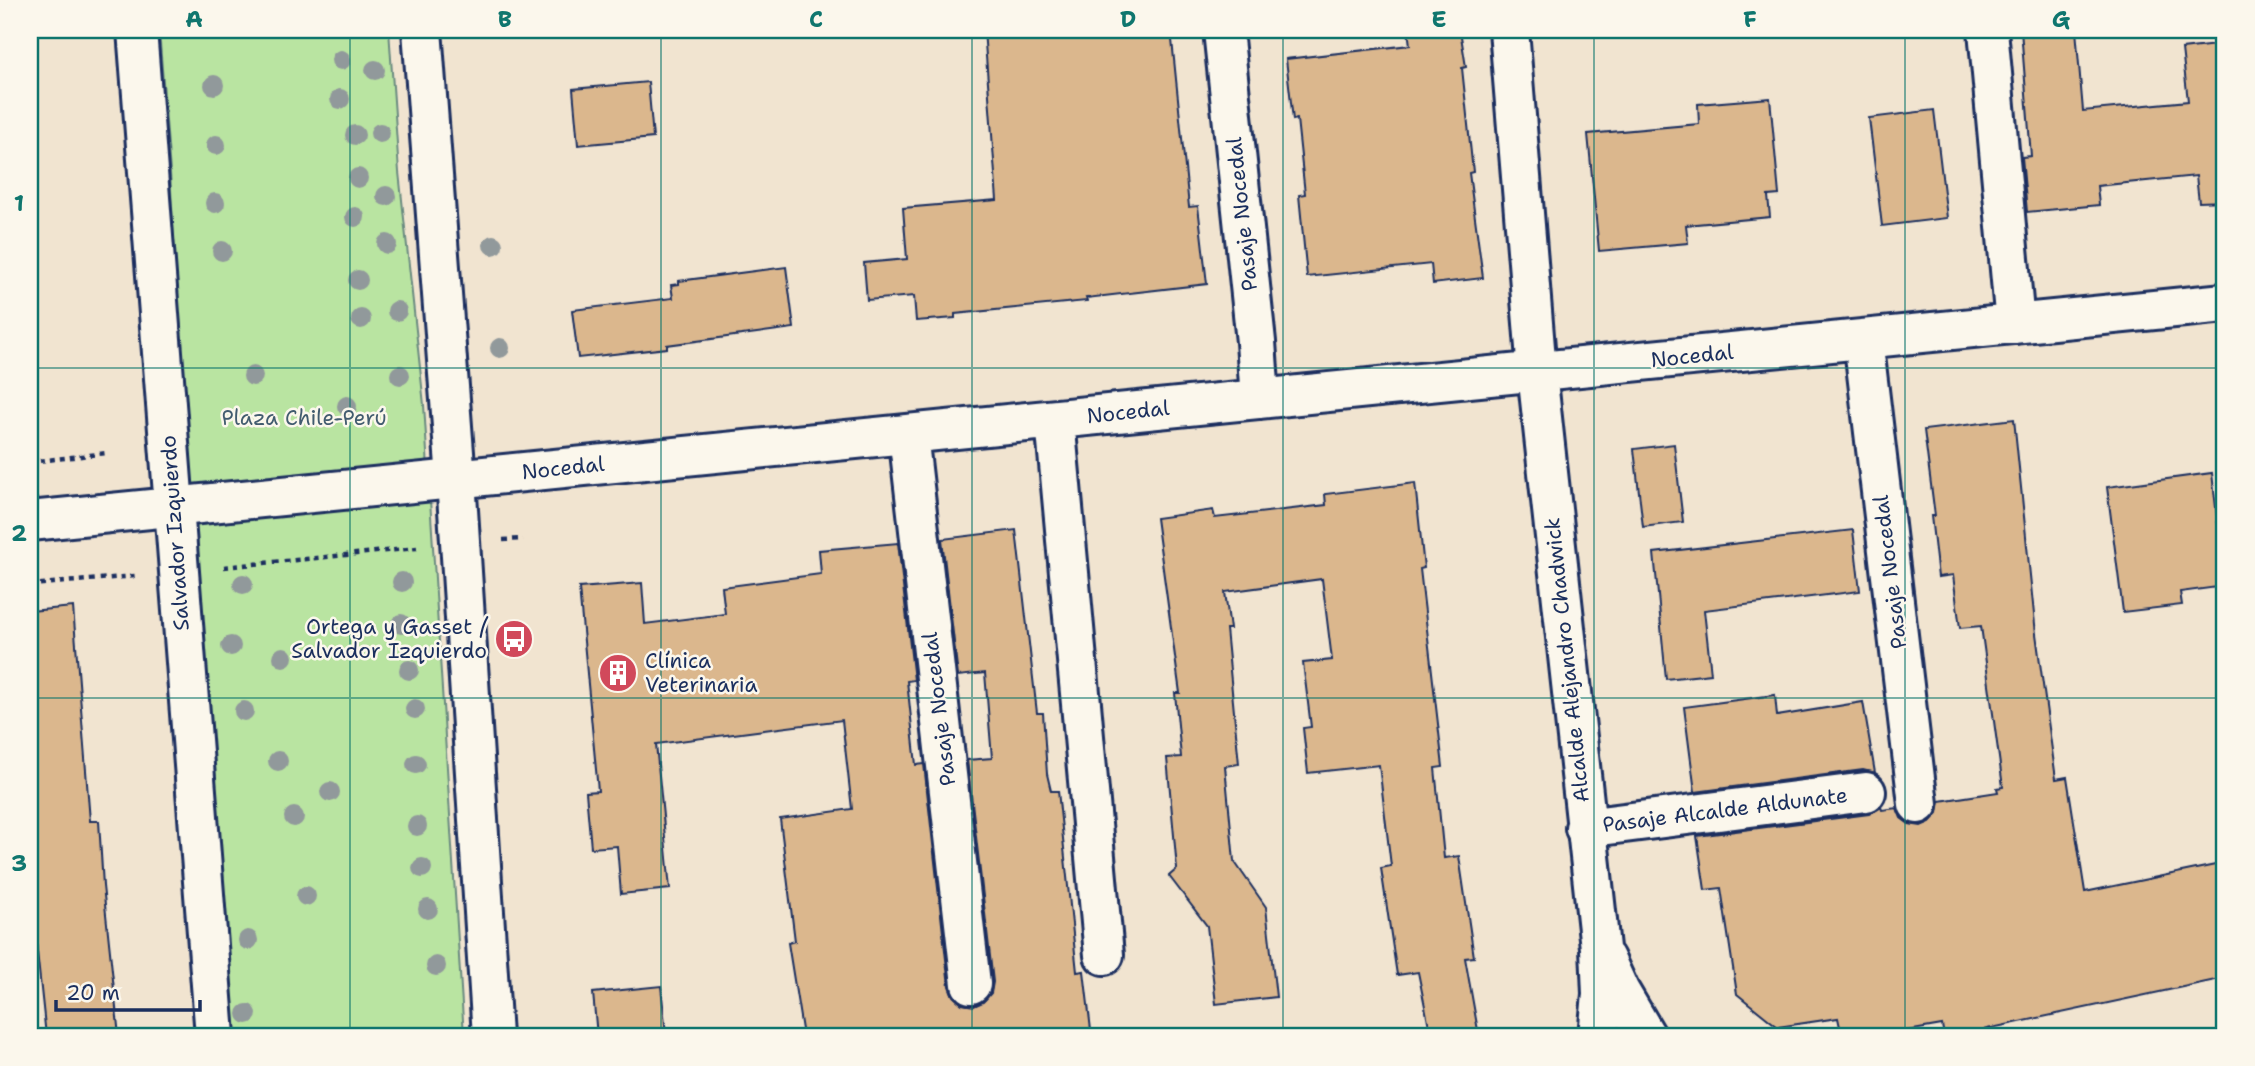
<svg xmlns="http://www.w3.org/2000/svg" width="2255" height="1066" viewBox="0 0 2255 1066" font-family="'Shantell Sans',sans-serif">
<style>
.green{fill:#b9e4a1;stroke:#6a8a80;stroke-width:2}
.building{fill:#dbb78d;stroke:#1b2f5e;stroke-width:2}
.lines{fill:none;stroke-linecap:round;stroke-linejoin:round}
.street-casing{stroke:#1b2f5e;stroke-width:44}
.secondary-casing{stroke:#1b2f5e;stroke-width:44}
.path{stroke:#1b2f5e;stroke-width:4.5;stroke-dasharray:5 5;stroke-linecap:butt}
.street{stroke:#fbf7ec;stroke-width:38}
.secondary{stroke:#fbf7ec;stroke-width:38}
.tree{fill:#91999b}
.grid{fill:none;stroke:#0f766e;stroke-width:2;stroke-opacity:0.55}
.labels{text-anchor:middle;stroke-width:5;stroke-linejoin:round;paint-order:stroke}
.street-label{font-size:21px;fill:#1b2f5e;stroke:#fbf7ec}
.park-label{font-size:21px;fill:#425c6f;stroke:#fbf7ec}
.poi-label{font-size:21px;fill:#1b2f5e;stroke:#fbf7ec;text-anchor:end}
.neatline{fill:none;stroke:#0f766e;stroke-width:2.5}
.grid-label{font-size:23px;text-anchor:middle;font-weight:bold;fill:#0f766e}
</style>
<rect width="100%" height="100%" fill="#f1e4d0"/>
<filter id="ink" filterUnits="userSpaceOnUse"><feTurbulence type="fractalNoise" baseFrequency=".0143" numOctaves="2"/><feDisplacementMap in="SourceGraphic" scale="14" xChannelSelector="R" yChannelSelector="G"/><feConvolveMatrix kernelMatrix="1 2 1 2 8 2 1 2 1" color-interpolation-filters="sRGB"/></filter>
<g filter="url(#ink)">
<path class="green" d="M159,30H389L399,172L424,405L464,1036H234L185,432L170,172Z"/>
<path class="building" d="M984,30H1171L1189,207L1198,206L1207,284L1086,298L1087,301L955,314V318L916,321L914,296L867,300L864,263L907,259L903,208L997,200Z
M1408,30H1460L1466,67L1462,68L1473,172L1469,173L1483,278L1433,284L1431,264L1307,277L1299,195L1305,194L1297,119L1293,120L1286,59L1410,45Z
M2021,30H2076L2083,111L2188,101L2182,49L2225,44V201L2199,202L2196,176L2097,186L2099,205L2027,212L2022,157L2031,156Z
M648,82L653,138L578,145L573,89Z
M1770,98L1779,195L1768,196L1770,217L1686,225L1688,243L1599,251L1588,134L1699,124L1698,104Z
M1934,110L1947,218L1882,226L1869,118Z
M786,267L794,328L667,345V348L578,358L572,310L673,298L671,285L679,284V281Z
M2014,419L2036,634L2056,779L2067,777L2085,892L2225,863V978L1954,1036H1944L1942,1025L1879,1036H1842L1838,1018L1778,1027L1737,994L1721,888L1705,890L1697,836L1869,814L1881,807L1882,810L1897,808L1901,818L1909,824L1921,826L1930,822L1938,813L1940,801L1998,792L1997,788L2003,787L1981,626L1960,628L1953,575L1938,577L1931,516H1935L1924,430Z
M1674,444L1683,522L1643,527L1634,449Z
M2212,473L2225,586L2180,592L2182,605L2123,612L2107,487Z
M1415,483L1424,568L1420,569L1443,767L1435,768L1444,858L1459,856L1474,957L1465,958L1479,1036H1431L1418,972L1397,975L1381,868L1391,866L1379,765L1308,773L1303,728L1311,727L1303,663L1332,660L1322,579L1225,592L1230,629H1226L1239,764L1225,766L1234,861L1266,907L1276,997L1216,1004L1207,926L1169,876L1177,869L1167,758L1181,757L1175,693H1180L1156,518L1213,510L1215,518L1326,505L1325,494Z
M1016,530L1037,713H1043L1047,774L1051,791H1058L1077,972L1084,971L1091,1030L1036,1036H803L788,943L795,941L780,819L852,809L842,720L656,744L670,889L621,894L617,846L591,848L586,792L598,791L579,588L642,583L645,624L725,614L722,587L821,574L819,550L898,543L914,680L907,681L916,765L924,764L949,986L953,996L962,1004L974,1006L983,1002L991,993L993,982L967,760L992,758L985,673L958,676L942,539Z
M1853,530L1860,591L1704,610L1711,674L1666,679L1654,553Z
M73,607L90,821H99L103,886L119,1036H46L30,885V611Z
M1775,695L1777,716L1863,702L1875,773L1863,770L1695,792L1684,707Z
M661,986L666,1034L597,1036L593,993Z"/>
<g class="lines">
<defs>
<path id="street" d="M1223,30L1256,342L1260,399
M1509,30L1537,372L1600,948L1602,994L1598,1036
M1988,30L2015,324
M1863,339L1918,804
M1055,420L1104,955
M908,434L971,984
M30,521L2225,303
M1585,828L1866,792
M1605,959L1620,992L1646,1036"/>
<path id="secondary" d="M137,30L215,1036
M422,30L456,479L492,1036"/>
</defs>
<use href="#street" class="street-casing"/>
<use href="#secondary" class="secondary-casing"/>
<path class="path" d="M30,462L107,453
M503,540L523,539
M224,567L417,548
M30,585L135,576"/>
<use href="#street" class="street"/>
<use href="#secondary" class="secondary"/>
</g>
<g class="tree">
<circle cx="341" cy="60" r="10"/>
<circle cx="375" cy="70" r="10"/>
<circle cx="214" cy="85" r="10"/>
<circle cx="340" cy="99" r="10"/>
<circle cx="380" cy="133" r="10"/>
<circle cx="355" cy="135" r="10"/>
<circle cx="216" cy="145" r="10"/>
<circle cx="358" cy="178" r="10"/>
<circle cx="386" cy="196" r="10"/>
<circle cx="215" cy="203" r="10"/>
<circle cx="355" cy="217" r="10"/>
<circle cx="387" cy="244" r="10"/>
<circle cx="493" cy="245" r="10"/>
<circle cx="222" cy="251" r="10"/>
<circle cx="358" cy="280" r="10"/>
<circle cx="397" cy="311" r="10"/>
<circle cx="361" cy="319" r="10"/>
<circle cx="500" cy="348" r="10"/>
<circle cx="400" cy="375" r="10"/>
<circle cx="253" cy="376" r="10"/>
<circle cx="347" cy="406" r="10"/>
<circle cx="402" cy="582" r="10"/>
<circle cx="243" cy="584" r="10"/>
<circle cx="401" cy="624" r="10"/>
<circle cx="231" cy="646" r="10"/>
<circle cx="283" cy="657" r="10"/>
<circle cx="409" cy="670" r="10"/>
<circle cx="415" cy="709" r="10"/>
<circle cx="244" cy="711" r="10"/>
<circle cx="278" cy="761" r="10"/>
<circle cx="416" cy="764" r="10"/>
<circle cx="330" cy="792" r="10"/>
<circle cx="294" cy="817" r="10"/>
<circle cx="417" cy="826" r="10"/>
<circle cx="422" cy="868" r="10"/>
<circle cx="306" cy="896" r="10"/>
<circle cx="428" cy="909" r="10"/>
<circle cx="248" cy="940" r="10"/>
<circle cx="436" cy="966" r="10"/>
<circle cx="247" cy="1014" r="10"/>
</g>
</g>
<path class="grid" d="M350,30V1036M661,30V1036M972,30V1036M1283,30V1036M1594,30V1036M1905,30V1036M30,368H2225M30,698H2225"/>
<defs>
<symbol id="bus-disc" viewBox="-11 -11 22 22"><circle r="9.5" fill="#d1495b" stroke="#fbf7ec"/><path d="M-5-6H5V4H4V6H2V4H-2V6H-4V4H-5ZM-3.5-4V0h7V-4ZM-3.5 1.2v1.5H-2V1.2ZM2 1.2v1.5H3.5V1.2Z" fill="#fff"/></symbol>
<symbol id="building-disc" viewBox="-11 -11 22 22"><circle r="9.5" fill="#d1495b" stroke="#fbf7ec"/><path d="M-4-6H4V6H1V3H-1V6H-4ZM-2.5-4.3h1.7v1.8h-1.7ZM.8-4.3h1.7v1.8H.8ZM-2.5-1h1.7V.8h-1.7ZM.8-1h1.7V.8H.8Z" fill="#fff"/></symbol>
</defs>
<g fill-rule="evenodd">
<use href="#bus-disc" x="492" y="617" width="44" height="44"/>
<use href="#building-disc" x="596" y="651" width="44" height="44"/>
</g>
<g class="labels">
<g class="street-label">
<text transform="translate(1242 214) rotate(-96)" y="7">Pasaje Nocedal</text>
<text transform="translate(1692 356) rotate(-6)" y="7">Nocedal</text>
<text transform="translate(1128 412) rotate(-6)" y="7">Nocedal</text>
<text transform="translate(563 468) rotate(-6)" y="7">Nocedal</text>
<text transform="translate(175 533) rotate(-94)" y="7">Salvador Izquierdo</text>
<text transform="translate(1890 572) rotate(-97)" y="7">Pasaje Nocedal</text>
<text transform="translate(1567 660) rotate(-96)" y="7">Alcalde Alejandro Chadwick</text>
<text transform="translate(939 709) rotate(-97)" y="7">Pasaje Nocedal</text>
<text transform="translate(1725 810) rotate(-7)" y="7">Pasaje Alcalde Aldunate</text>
</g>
<g class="park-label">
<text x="304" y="425">Plaza Chile-Perú</text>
</g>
<g class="poi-label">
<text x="487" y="634">Ortega y Gasset /<tspan x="487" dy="24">Salvador Izquierdo</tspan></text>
<text x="645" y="668" text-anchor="start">Clínica<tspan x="645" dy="24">Veterinaria</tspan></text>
</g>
</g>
<rect width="2255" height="1066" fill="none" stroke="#fbf7ec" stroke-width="77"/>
<path d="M56 1000v10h144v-10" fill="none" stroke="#1b2f5e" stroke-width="3.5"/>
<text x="66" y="1000" font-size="21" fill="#1b2f5e" stroke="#fbf7ec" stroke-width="5" paint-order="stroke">20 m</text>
<rect x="38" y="38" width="2178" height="990" class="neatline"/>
<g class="grid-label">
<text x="194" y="27">A</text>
<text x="505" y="27">B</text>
<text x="816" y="27">C</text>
<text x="1128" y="27">D</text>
<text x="1439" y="27">E</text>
<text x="1750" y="27">F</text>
<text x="2061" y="27">G</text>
<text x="19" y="211">1</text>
<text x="19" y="541">2</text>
<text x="19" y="871">3</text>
</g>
</svg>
